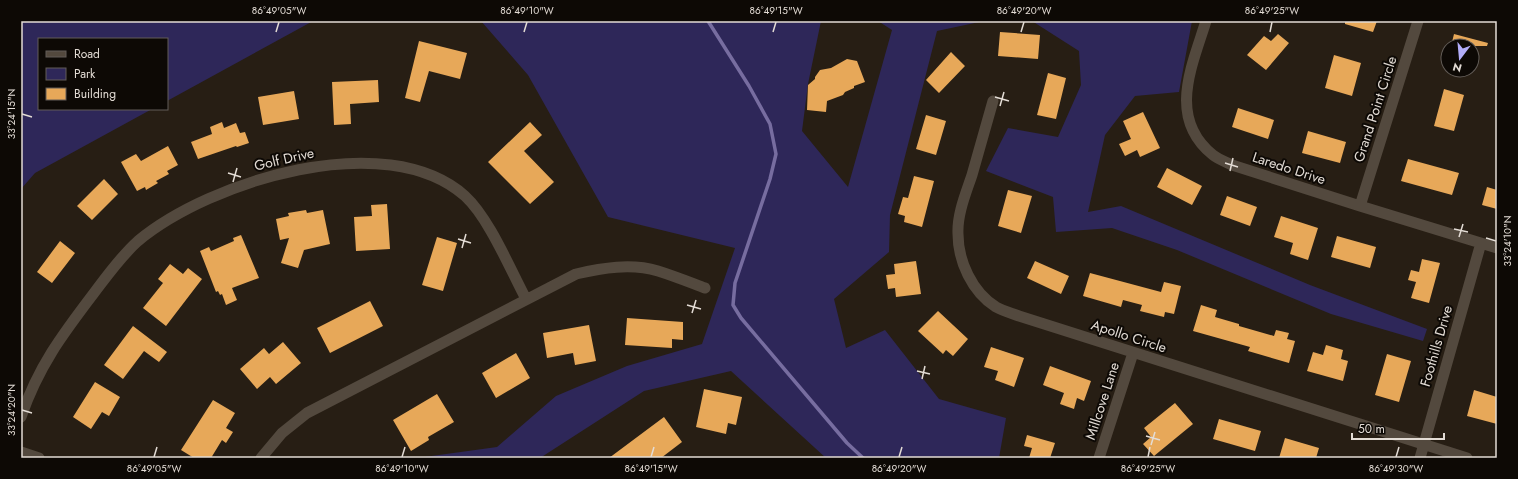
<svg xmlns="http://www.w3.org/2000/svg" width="1518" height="479" viewBox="0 0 1518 479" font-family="Jost,sans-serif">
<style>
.green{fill:#2e2759}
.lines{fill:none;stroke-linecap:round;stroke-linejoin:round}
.stream{stroke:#776da0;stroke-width:3.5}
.building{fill:#e7a859}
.minor{stroke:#53493e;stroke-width:11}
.ticks{fill:none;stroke:#e3dcd5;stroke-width:1.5}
.labels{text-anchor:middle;stroke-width:4;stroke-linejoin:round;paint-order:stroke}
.street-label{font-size:14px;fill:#e3dcd5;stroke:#0d0905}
.neatline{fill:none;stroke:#e3dcd5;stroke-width:1.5}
.ticks-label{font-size:10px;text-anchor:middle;fill:#e3dcd5}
</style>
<rect width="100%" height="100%" fill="#271e14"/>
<path class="green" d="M21,21H313L167,101V39H39V109H152L35,173L21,189Z
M481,21H821L808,84L802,131L848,187L892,30L878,21H984L937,31L890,215L889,252L834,299L846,348L885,330L939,399L1006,418L999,458H826L731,371L644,391L540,458H417L497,447L556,396L627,366L702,344L735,248L608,217L528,75Z
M1032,21H1192L1179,92L1135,96L1105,135L1088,212L1121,206L1310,285L1427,329L1423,341L1331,314L1177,250L1112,228L1056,232L1053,197L986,171L1008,128L1058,137L1081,85L1079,51Z"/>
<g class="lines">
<path class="stream" d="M708,21L749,86L770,124L776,154L770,179L735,283L733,305L741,318L847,443L863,458"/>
</g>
<path class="building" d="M1345,21H1377L1373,32L1345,24Z
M1000,32L1040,35L1038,59L998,56Z
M1278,34L1289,43L1266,70L1247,55L1264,36L1271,41Z
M1454,34L1488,43L1487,46H1451Z
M419,41L467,53L460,79L429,71L420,102L405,98Z
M951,52L965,66L939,93L926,80Z
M1334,55L1361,63L1352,96L1325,88Z
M847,59L857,61L865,82L854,86V88L845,92L843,95L827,101L826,112L807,110L808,85L815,79V77L820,70L831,68Z
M1048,73L1066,78L1056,119L1037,115Z
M378,80L379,102L350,104L351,124L334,125L332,82Z
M1444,89L1464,95L1454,131L1434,126Z
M294,91L299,119L263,125L258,97Z
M1238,108L1274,120L1268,139L1232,127Z
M1143,112L1160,148L1140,157L1137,150L1125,156L1119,144L1131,139L1123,121Z
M926,115L946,121L936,155L916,149Z
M222,122L224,128L236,123L240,133L245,132L249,143L237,147L236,146L198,159L191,142L212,134L210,127Z
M530,122L542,135L524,151L554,182L530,204L488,162Z
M1308,131L1346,142L1340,163L1302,153Z
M168,146L178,165L167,171L169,174L156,181L158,183L146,190L145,187L137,191L121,162L136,154L141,161Z
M1408,159L1459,173L1452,195L1401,181Z
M1167,168L1202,186L1192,205L1157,187Z
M914,176L934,181L922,227L904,222L905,216L898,214L903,197L908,198Z
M104,179L118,194L92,220L77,206Z
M1487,187L1497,190V209L1482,205Z
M1008,190L1032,196L1021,233L998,226Z
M1227,196L1257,207L1250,226L1220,215Z
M387,204L390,249L356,251L354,217L372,216L371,205Z
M306,210L307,213L323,210L330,244L304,250L298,268L281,263L289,238L280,240L276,219L289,216L288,213Z
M1281,216L1318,228L1308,260L1290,254L1293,243L1274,237Z
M241,235L259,278L232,288L237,300L226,305L222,294L220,295L218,291L216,292L200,251L209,247L211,251L234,241L233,238Z
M1337,236L1376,247L1370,268L1331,257Z
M437,237L457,243L443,291L422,285Z
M60,241L75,253L52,283L37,272Z
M1422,259L1440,263L1429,303L1411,298L1416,282L1408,280L1411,270L1419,272Z
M916,261L921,294L896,297L895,288L888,289L886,275L895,274L894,264Z
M1035,261L1069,276L1061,294L1027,278Z
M170,264L183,274L188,268L202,279L166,326L143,308L163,283L158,279Z
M1090,273L1161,292L1164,282L1181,286L1174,314L1165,312L1164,317L1140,311L1142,305L1123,300L1121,307L1083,296Z
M370,301L383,326L330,353L317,328Z
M1201,305L1217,310L1215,317L1239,324V326L1274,336L1276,330L1289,333L1287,339L1295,341L1289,363L1248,351L1250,347L1193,331Z
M938,311L968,339L953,356L946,350L943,354L918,331Z
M627,318L683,322V340L672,339V348L625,345Z
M589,325L596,361L575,365L573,353L547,358L543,333Z
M133,326L167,352L159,362L144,351L123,379L104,365Z
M283,342L301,363L276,384L270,377L257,389L240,369L264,348L269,354Z
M1326,345L1343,350L1341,359L1348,361L1343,381L1307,371L1313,352L1323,355Z
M991,347L1024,358L1014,387L995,380L998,371L984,367Z
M516,353L530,378L496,398L482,373Z
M1387,354L1411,361L1399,402L1375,395Z
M1050,366L1091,381L1084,401L1077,398L1074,409L1060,404L1064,393L1043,385Z
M95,382L120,397L109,416L102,412L91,429L73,417Z
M704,389L742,397L736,425L728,423L726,434L696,427Z
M1474,390L1497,397V424L1467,416Z
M437,394L454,422L428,437L429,440L411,451L393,420Z
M213,400L235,413L226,428L233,432L226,443L222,440L211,458H194L181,450Z
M1175,403L1193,424L1154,456L1143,444L1151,437L1144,428Z
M664,417L682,442L661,458H609Z
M1219,419L1261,431L1255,451L1213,439Z
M1027,435L1055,443L1050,458H1029L1032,448L1024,446Z
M1285,438L1319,448L1316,458H1279Z"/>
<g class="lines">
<path class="minor" d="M1206,21C1192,66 1167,118 1213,155C1218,159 1226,162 1232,165L1360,206L1497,248
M993,101C986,126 979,150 972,175C966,193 957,214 958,234C958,261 972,292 996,307C1003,311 1011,313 1019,316L1467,458
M1360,206L1418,21
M21,417C38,367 62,335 94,293C107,276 121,256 138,241C210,181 386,126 465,196C489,218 510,269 526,299
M21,452L39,458
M261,458L282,433L307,413L576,274C602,268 631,263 658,271C674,276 689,282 705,288
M1099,458L1133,353
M1420,458L1481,243"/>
</g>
<path class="ticks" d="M276,32L279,22M524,32L527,22M773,32L776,22M1021,32L1024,22M1270,32L1272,22M995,97L1009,101M1000,106L1004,92M22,114L32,117M1225,163L1238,167M1230,171L1233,158M228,173L241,177M233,182L237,168M1454,229L1468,232M1459,237L1463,224M1486,238L1496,241M458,239L471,243M462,248L466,234M687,305L701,309M692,313L696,300M917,371L930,374M922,379L925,366M22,410L32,413M1146,436L1160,440M1151,445L1155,432M154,457L157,447M402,457L405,447M651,457L654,447M899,457L902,447M1148,457L1150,447M1396,457L1399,447"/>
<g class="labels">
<g class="street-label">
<text transform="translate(1375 109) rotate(-72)" y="5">Grand Point Circle</text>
<text transform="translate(284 159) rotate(-13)" y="5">Golf Drive</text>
<text transform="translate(1289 168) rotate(18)" y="5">Laredo Drive</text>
<text transform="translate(1129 336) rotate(18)" y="5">Apollo Circle</text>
<text transform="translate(1436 346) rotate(-74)" y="5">Foothills Drive</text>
<text transform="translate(1102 401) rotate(-72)" y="5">Millcove Lane</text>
</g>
</g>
<rect width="1518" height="479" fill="none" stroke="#0d0905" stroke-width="44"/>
<rect x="38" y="38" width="130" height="72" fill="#0d0905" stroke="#635d58"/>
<rect x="46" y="51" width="20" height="6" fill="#53493e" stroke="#635d58"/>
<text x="74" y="58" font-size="12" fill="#e3dcd5">Road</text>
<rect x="46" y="68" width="20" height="12" fill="#2e2759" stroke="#635d58"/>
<text x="74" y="78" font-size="12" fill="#e3dcd5">Park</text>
<rect x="46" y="88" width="20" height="12" fill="#e7a859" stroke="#635d58"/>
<text x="74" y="98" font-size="12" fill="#e3dcd5">Building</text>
<g transform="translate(1460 58) rotate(196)"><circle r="19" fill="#0d0905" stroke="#635d58"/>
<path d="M0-3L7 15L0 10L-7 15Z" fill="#b2adf9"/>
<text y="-6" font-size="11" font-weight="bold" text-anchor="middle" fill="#e3dcd5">N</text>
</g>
<path d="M1352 433v6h92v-6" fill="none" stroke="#e3dcd5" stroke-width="2"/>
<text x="1358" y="433" font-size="12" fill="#e3dcd5" stroke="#0d0905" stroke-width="3" paint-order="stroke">50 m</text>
<rect x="22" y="22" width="1474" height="435" class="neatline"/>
<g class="ticks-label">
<text x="279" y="14">86°49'05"W</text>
<text x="527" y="14">86°49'10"W</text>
<text x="776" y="14">86°49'15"W</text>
<text x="1024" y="14">86°49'20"W</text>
<text x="1272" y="14">86°49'25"W</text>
<text transform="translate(11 114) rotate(-90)" y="4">33°24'15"N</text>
<text transform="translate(1507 241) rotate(-90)" y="4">33°24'10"N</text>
<text transform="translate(11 410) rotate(-90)" y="4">33°24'20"N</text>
<text x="154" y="472">86°49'05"W</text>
<text x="402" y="472">86°49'10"W</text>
<text x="651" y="472">86°49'15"W</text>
<text x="899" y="472">86°49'20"W</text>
<text x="1148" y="472">86°49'25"W</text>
<text x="1396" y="472">86°49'30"W</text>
</g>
</svg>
